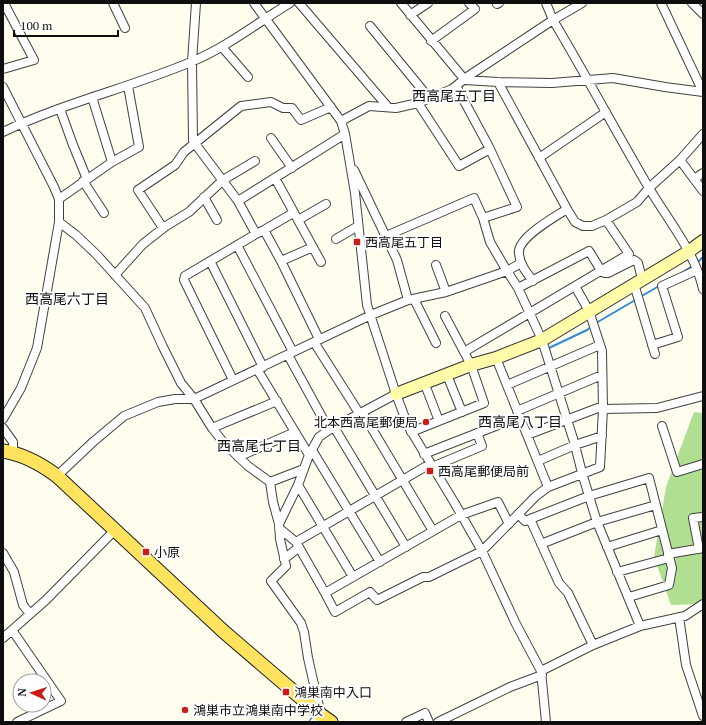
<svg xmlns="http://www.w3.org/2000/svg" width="706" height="725" viewBox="0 0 706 725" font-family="'PT Serif','Noto Sans JP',serif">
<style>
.forest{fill:#b0df92}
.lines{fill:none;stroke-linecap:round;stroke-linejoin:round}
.stream{stroke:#2f8ad8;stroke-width:2}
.street-casing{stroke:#414141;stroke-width:10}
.secondary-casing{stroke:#303030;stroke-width:14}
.primary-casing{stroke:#1f1f1f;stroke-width:15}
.street{stroke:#fff;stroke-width:8}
.secondary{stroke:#fffba9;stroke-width:12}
.primary{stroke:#ffe25e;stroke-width:13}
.poi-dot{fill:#ca1d1a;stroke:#fff;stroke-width:1.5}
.labels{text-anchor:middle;stroke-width:4;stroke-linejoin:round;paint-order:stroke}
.poi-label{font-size:13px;fill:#0e0e0e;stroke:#fff;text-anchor:start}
.neighbourhood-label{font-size:14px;fill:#0e0e0e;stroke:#fff}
</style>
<rect width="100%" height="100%" fill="#fffdee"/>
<path class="forest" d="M694,412L703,413V604L671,605L654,557L666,487Z"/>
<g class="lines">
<path class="stream" d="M697,263L703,257
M680,274L694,265
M640,297L659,286
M596,323L637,299
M549,348L587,330L592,326"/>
<defs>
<path id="street" d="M113,3L125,28
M196,3L192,62L193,141L238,201
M254,3L341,121L345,134L355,193L367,305L396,394L408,426L454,502L482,551L516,624L541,671L546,722
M299,3L388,107
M401,3L465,80L498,82L552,83L613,78L665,87L703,92
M497,3V4L499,3
M546,3L553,20C586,75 616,132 649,188C668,220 695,252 703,289
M661,3L703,92
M692,3L703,14
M410,15L428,3
M370,26L429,98
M431,41L475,9L469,3
M222,47L248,77
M3,69L34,60L4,3
M498,82L567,209L575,222L583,226H592L606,220L637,202L649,188L680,160L703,134
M456,86L489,147L517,207L483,218
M3,87L54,187L59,199V222L37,348L21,388L3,419
M92,97L112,162
M418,103L459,166L490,149
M60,109L73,145L87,179
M341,121L369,106L396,108L418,103L452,89L467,77L553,20L582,3
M3,132C63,103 129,88 191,62C227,47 257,23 290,3
M271,138L292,168
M539,158L606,112
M680,160L703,191
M354,170L397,260L408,300
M275,178L321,262
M694,179L703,173
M83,181L104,213
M204,197L217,220
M59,199L112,162L139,147L128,86
M298,220L326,204
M59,222L76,235L97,255L145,308L163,347L181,383L194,399L212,428L224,443L248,466L270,482L273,502L279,524L280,539L286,566L271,581L301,623L304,632L308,658L321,715L314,722
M163,228L138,190L175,165L184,152L241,106L271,102L283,108H292L301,120L331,107
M264,230L293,213
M256,234L238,201L345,134
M386,236L474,198L483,218L490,242L507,271L518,288
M336,239L358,226
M237,245L293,352
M210,261L263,367
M281,261L313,247
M436,265L446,292
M115,275L143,244L166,226L189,212L223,180L255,161
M533,281C527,273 520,265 519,254C516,238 555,217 567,209
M634,284L655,354
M414,299L436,343
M314,342L359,413
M652,345L678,337L662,286L697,270
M464,352L629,254L606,220
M288,355L329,430
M496,358L548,487
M257,369L309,455
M447,375L462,412
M233,380L184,280L185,276L256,234L264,230L281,261L319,339
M424,382L439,421
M507,385L600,345
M603,409L657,408L703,396
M517,411L602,375
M362,412L433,531
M662,426L677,472L703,464
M334,427L406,547
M3,428L13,442V454
M212,428L277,401
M411,432L484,403L471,365L445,316
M527,435L603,406
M312,450L380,562
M424,454L498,425
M238,457L295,432
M538,461L575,445L602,436
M432,467L482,446L477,433
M57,476L93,442L124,416L158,402L175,399H194L371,315L408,300L446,292L507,271L521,263
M270,482L304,469
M298,485L353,577
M518,514L525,521L589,496L649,478L672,568L669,585L629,597
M530,519L559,583L568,593L593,645
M279,524L298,485L309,455L319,437L329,430L396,394
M279,528L296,542L325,593L461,515L498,502L509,524
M296,542L430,464
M541,544L597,522L656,505
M607,547L662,530
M699,549L693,518L703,517
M3,553L14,572L23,605L30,614
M668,554L703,548
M284,559L298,548
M617,572L669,558
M325,593L335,612L370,592L377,600L423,577H429L482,551L536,496L548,487L600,467L603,409L602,351L589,311L575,286
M679,617L686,665L703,716
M640,626L597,522L582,473L575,445L542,340L518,288L589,251L602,272L605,273H608L634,260L638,263L642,279
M12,630L61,701L17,722
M3,638L46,600L115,530
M541,671L593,645L640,626L685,616L703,604
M406,722L425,713L429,722
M438,722L510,687L542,675"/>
<path id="secondary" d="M396,394L471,365L496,358L542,340L688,252L703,241"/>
<path id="primary" d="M3,451C22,454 41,464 57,476L223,631L321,715L331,722"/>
</defs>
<use href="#street" class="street-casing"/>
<use href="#secondary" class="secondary-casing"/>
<use href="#primary" class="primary-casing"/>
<use href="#street" class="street"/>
<use href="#secondary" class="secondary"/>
<use href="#primary" class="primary"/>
</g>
<g class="poi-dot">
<rect x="353" y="238" width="8" height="8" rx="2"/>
<circle cx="426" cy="422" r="4"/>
<rect x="426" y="467" width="8" height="8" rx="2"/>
<rect x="142" y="548" width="8" height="8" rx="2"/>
<rect x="282" y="688" width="8" height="8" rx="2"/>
<circle cx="185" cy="710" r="4"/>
</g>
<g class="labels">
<g class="poi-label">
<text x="365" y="247">西高尾五丁目</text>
<text x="418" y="427" text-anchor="end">北本西高尾郵便局</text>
<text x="438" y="476">西高尾郵便局前</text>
<text x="154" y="557">小原</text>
<text x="294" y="697">鴻巣南中入口</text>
<text x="193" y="715">鴻巣市立鴻巣南中学校</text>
</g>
<g class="neighbourhood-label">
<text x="454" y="101">西高尾五丁目</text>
<text x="67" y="304">西高尾六丁目</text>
<text x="520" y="427">西高尾八丁目</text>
<text x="259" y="451">西高尾七丁目</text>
</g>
</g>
<rect width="706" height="725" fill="none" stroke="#0e0e0e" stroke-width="8"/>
<g transform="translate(32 693) rotate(273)"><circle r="19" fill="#ffffff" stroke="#9f9f9f"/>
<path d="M0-3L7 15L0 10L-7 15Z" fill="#ca1d1a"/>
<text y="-6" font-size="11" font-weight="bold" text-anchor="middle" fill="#0e0e0e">N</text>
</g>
<path d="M14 30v6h104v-6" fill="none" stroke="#0e0e0e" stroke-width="2"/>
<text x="20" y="30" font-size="12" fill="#0e0e0e" stroke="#ffffff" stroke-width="3" paint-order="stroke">100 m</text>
</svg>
